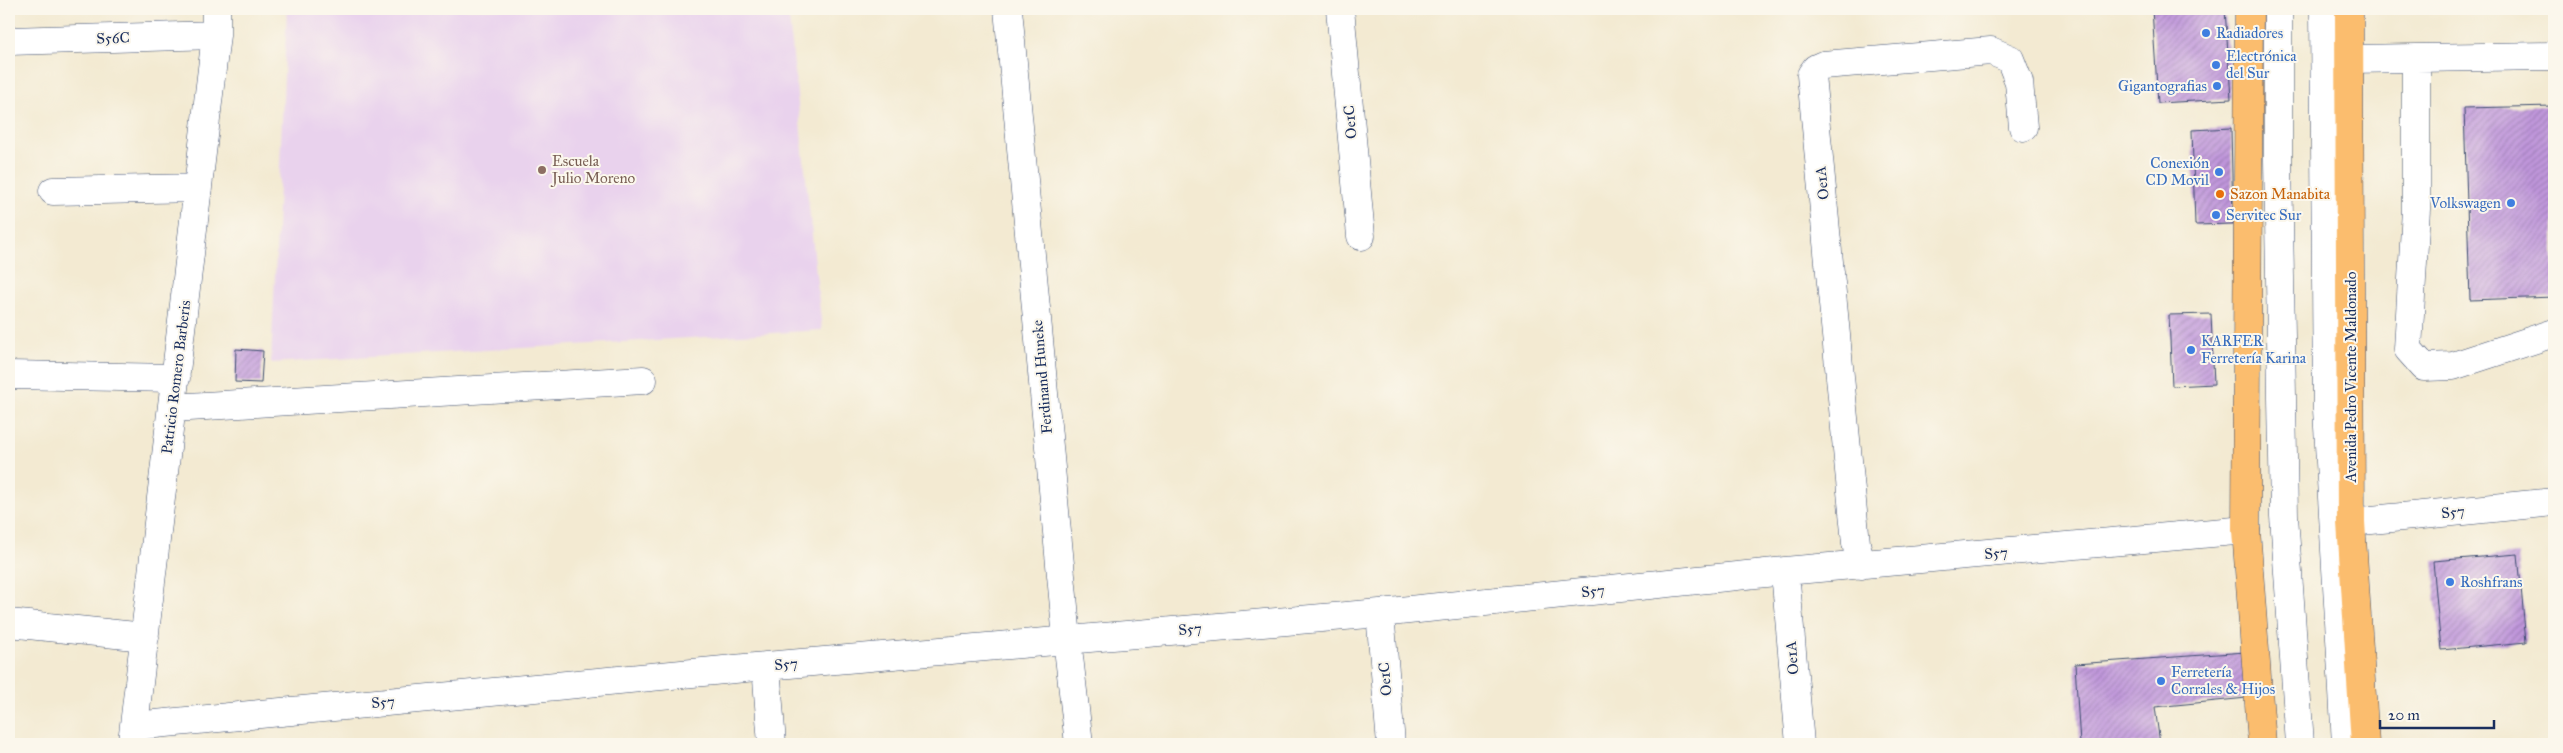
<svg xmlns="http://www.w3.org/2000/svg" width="2563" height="753" viewBox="0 0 2563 753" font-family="'IM FELL Great Primer',serif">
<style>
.built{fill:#e9d2ed}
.building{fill:url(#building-hatch)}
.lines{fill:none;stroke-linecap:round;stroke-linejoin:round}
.minor-casing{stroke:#3b4b6f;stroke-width:29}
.major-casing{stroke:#3b4b6f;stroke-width:29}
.minor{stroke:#fff;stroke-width:28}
.major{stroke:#fbbd6e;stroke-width:28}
.shop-dot{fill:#3f7fe0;stroke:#fbf7ec;stroke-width:2}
.education-dot{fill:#8d6e63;stroke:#fbf7ec;stroke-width:2}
.food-dot{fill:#e8710a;stroke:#fbf7ec;stroke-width:2}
.labels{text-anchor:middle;stroke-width:4;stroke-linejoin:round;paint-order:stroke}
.shop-label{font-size:15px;fill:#366cbe;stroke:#fbf7ec;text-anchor:start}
.street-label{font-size:15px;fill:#1b2f5e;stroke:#fbf7ec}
.education-label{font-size:15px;fill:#785e54;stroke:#fbf7ec;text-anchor:start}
.food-label{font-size:15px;fill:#c56008;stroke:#fbf7ec;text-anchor:start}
</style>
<defs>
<pattern id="building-hatch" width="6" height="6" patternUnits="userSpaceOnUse" patternTransform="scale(1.25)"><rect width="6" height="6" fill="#c096db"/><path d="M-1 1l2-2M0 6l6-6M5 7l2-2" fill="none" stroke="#9b7bb5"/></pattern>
</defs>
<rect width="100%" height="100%" fill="#fbf7ec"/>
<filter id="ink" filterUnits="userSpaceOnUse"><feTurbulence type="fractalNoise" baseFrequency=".02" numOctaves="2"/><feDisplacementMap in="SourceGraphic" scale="10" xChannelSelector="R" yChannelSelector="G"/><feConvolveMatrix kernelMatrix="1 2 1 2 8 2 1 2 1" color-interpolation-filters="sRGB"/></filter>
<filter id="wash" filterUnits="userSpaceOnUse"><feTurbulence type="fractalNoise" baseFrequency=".0096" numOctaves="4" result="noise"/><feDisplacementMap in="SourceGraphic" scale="20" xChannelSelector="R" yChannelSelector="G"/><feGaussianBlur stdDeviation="1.12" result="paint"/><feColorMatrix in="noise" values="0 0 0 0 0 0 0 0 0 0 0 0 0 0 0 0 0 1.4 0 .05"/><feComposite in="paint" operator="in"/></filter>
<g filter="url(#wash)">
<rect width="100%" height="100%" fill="#f3ead2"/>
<path class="built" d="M287,9H788L822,330L271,363Z"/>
<g id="blocks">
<path class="building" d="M2152,9H2225L2231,99L2158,103Z
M2554,106V297L2470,300L2464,108Z
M2231,128L2233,224L2195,225L2192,130Z
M2211,314L2214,384L2172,386L2169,315Z
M236,349L263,351L261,383L235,382Z
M2518,554L2526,642L2441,650L2433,561Z
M2246,652L2247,698L2155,707L2160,744H2080L2075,664Z"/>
</g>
</g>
<g filter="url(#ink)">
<use href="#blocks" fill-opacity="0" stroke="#3b4b6f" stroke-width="1"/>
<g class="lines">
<defs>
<path id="minor" d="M1008,9L1067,639L1079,744
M1340,9L1361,236
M2278,9V159L2284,516L2300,744
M2324,9L2327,409L2346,744
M9,41L216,35
M2416,58V209L2408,349L2424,367L2453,366L2554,333
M2350,59L2554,56
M53,191L198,188
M9,375L176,378
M172,408L643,380
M2351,522L2554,502
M1861,565L1856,543L1811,75L1816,68L1823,65L1991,51L2010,59L2019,82L2023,127
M1785,571L1800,744
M1380,613L1391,744
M9,623L145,637
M766,666L772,744
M134,726L766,666L1380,613L1785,571L2246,530
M132,742L216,35V9"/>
<path id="major" d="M2249,9L2246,530L2262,744
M2349,9L2351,522L2365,744"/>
</defs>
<use href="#minor" class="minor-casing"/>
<use href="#major" class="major-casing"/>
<use href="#minor" class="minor"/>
<use href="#major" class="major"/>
</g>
</g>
<g class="shop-dot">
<circle cx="2206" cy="33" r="5"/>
<circle cx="2216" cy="65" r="5"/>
<circle cx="2217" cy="86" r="5"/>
<circle cx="2219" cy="172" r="5"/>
<circle cx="2511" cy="203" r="5"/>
<circle cx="2216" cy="215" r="5"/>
<circle cx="2191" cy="350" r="5"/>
<circle cx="2450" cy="582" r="5"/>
<circle cx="2161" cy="681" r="5"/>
</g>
<circle class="education-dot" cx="542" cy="170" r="5"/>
<circle class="food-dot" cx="2220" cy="194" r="5"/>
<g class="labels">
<g class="shop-label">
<text x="2216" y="38">Radiadores</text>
<text x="2226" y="61">Electrónica<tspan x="2226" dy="17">del Sur</tspan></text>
<text x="2207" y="91" text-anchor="end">Gigantografias</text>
<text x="2209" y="168" text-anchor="end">Conexión<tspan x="2209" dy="17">CD Movil</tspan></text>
<text x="2501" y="208" text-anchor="end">Volkswagen</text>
<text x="2226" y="220">Servitec Sur</text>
<text x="2201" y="346">KARFER<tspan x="2201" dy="17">Ferretería Karina</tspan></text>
<text x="2460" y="587">Roshfrans</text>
<text x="2171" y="677">Ferretería<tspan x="2171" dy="17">Corrales &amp; Hijos</tspan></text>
</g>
<g class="street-label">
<text transform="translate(113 38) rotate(-2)" y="5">S56C</text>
<text transform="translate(1350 122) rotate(-95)" y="5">Oe1C</text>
<text transform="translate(1822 183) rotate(-96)" y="5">Oe1A</text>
<text transform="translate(176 377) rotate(-83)" y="5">Patricio Romero Barberis</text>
<text transform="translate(1042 377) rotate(-95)" y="5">Ferdinand Huneke</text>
<text transform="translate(2351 377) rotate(-90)" y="5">Avenida Pedro Vicente Maldonado</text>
<text transform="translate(2453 512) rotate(-6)" y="5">S57</text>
<text transform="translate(1996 553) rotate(-5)" y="5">S57</text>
<text transform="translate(1593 591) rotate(-6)" y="5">S57</text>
<text transform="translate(1190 629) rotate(-5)" y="5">S57</text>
<text transform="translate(1792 658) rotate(-95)" y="5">Oe1A</text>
<text transform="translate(786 664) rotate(-5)" y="5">S57</text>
<text transform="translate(1385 679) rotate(-95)" y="5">Oe1C</text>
<text transform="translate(383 702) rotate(-5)" y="5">S57</text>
</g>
<g class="education-label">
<text x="552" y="166">Escuela<tspan x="552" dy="17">Julio Moreno</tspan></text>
</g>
<g class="food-label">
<text x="2230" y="199">Sazon Manabita</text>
</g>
</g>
<rect width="2563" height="753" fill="none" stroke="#fbf7ec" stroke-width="30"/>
<path d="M2380 720v8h114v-8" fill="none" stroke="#1b2f5e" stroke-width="2.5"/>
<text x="2388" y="720" font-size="15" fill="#1b2f5e" stroke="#fbf7ec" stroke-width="4" paint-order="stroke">20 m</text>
</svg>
